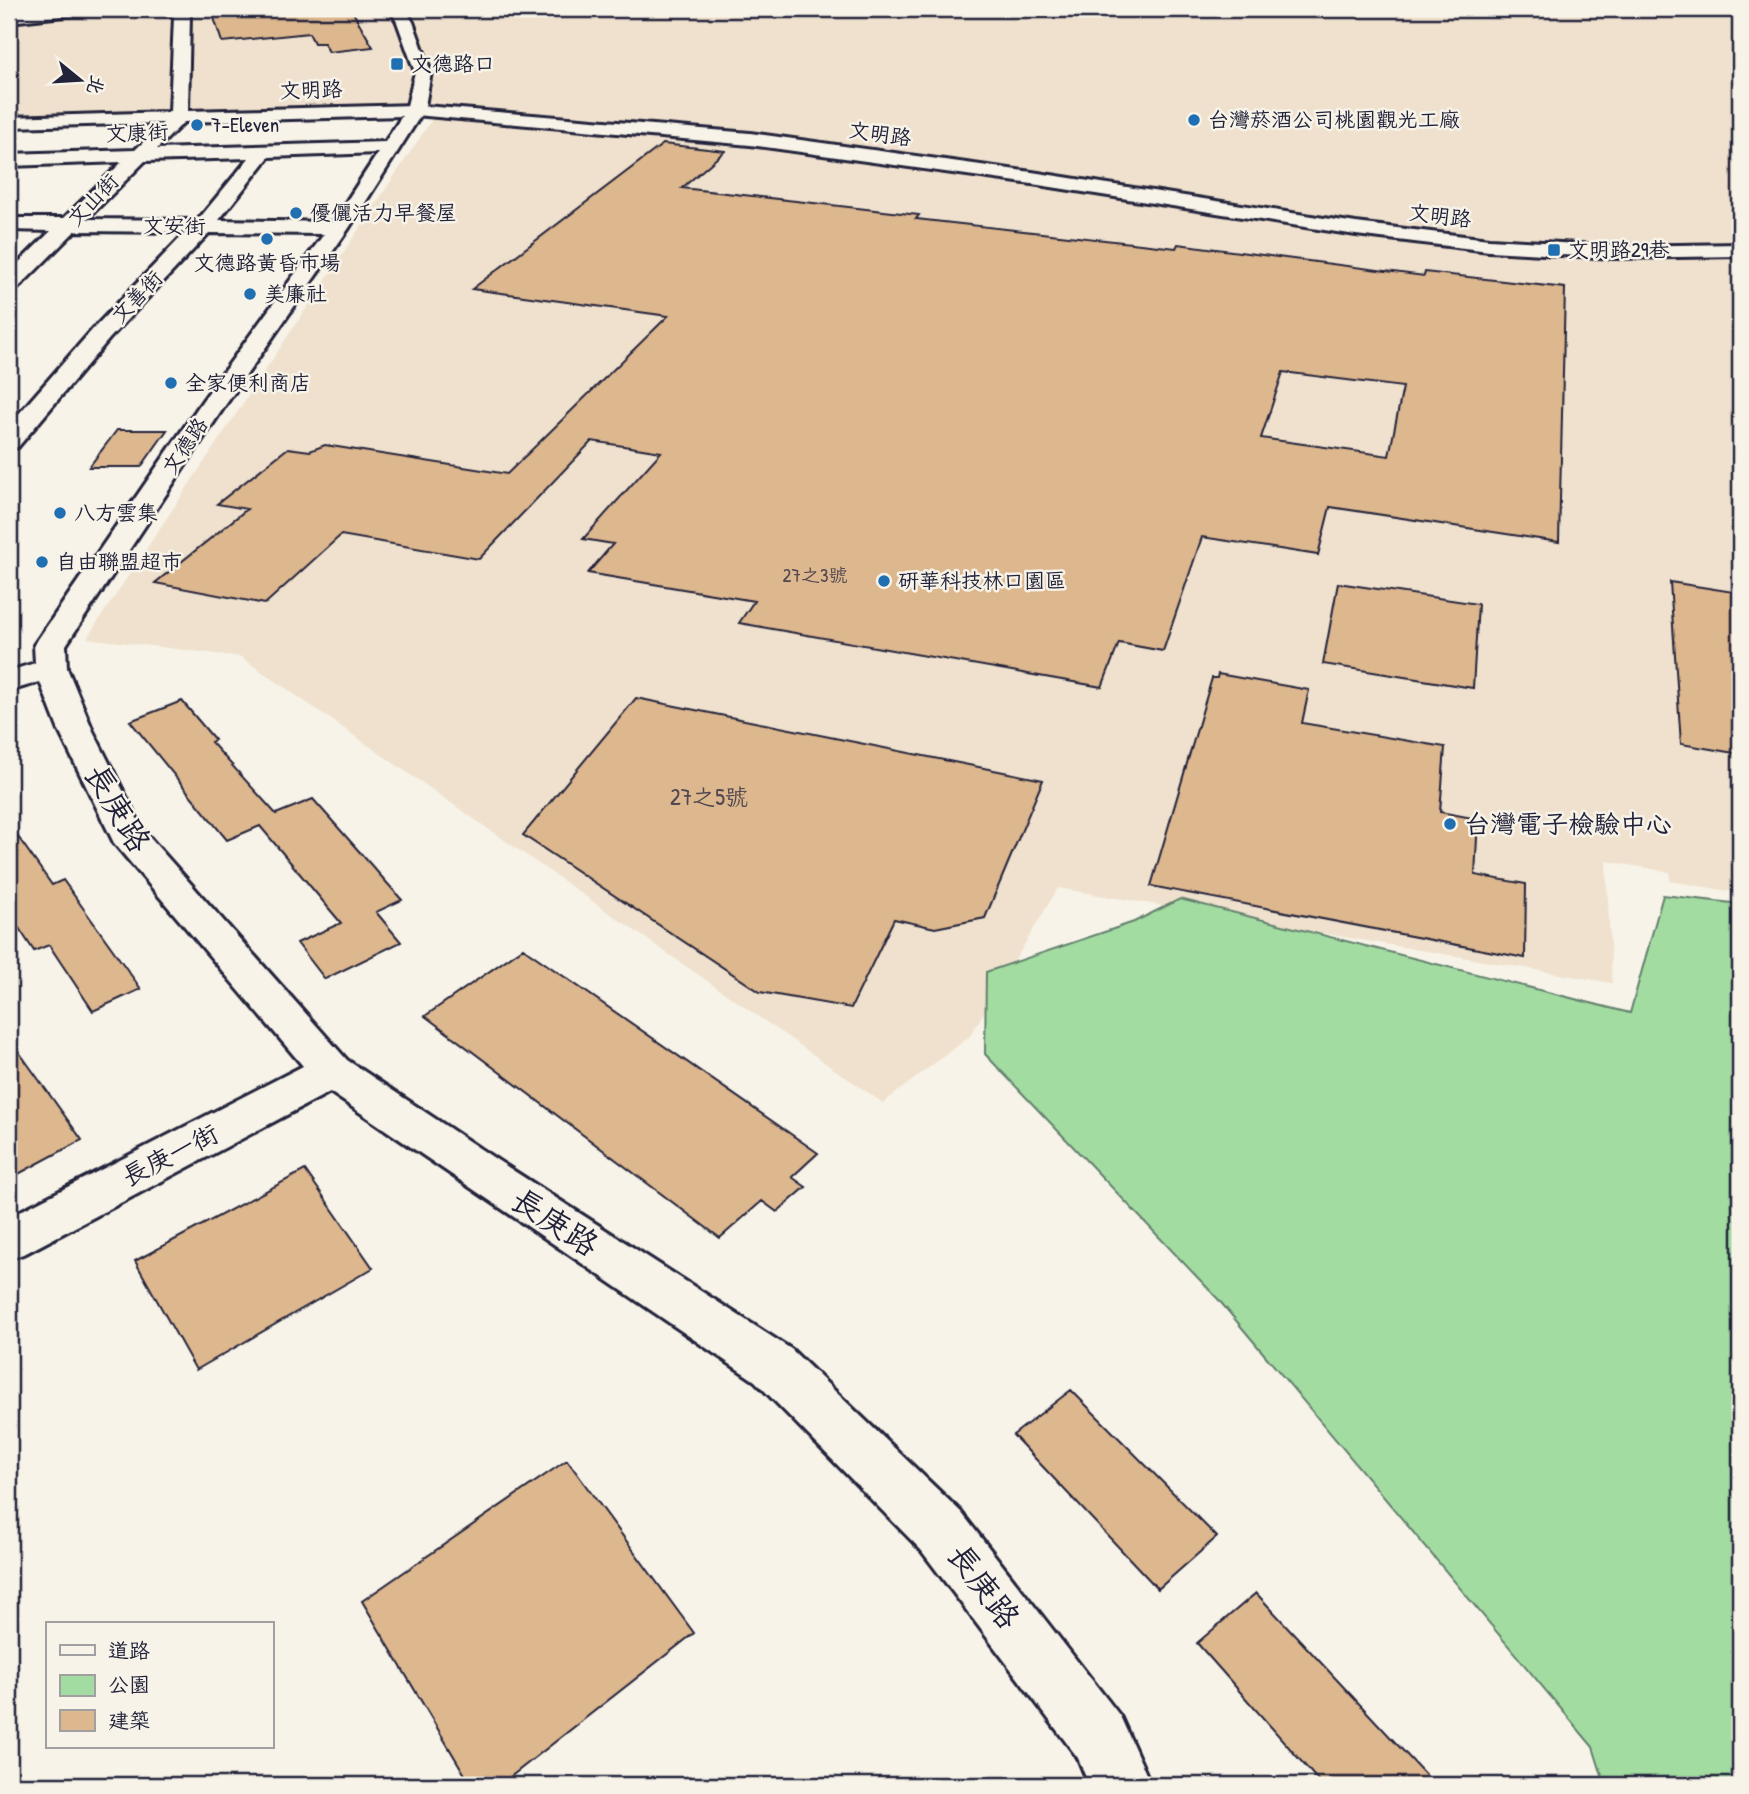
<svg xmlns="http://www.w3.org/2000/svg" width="1749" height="1794" viewBox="0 0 1749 1794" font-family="'Patrick Hand','LXGW WenKai TC',sans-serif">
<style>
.built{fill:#efe1cd}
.green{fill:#a3dca1;stroke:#627f6e;stroke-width:2}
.building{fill:#ddb78e;stroke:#22223b;stroke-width:2;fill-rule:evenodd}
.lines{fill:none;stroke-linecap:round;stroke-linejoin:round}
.minor-casing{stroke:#22223b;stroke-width:6}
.tertiary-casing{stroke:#22223b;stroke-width:6}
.minor{fill:#f7f3e8;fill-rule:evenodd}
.tertiary{fill:#f7f3e8;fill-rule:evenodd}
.poi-dot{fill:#1f6fb2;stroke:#f7f3e8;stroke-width:2.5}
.labels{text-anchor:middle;stroke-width:5;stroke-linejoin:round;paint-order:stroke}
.far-number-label{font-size:19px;fill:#514750}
.far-poi-label{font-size:21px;fill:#22223b;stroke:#f7f3e8;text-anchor:start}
.far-street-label{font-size:21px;fill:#22223b;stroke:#f7f3e8}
.number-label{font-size:23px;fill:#514750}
.poi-label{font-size:26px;fill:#22223b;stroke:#f7f3e8;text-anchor:start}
.street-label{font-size:26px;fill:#22223b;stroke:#f7f3e8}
.near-street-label{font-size:32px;fill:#22223b;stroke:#f7f3e8}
</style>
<rect width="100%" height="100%" fill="#f7f3e8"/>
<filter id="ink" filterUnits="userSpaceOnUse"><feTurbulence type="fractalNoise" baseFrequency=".0143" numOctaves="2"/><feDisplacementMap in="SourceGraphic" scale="14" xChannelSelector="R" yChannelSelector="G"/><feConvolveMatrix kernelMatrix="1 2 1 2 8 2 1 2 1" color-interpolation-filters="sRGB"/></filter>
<g filter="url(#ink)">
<path class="built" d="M9,9H1740V893L1670,881V872L1606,861L1612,983L1058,888L970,1036L883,1103L241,657L87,638L441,106L9,119Z"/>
<path class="green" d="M1663,895L1740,904V1785H1605L1593,1747L1218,1299L985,1054L986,972L1134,922L1180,899L1630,1013Z"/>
<path class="building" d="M211,9H351L373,47L329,52L324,43H314L309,33L222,42Z
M663,144L725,151L682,188L919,215L916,219L1176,248L1178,244L1424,276L1425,272L1565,288L1559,542L1330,507L1318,555L1202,537L1163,651L1119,643L1102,687L739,623L754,601L588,573L613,544L583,539L661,452L592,441L479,559L341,535L265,604L155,583L247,509L217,504L288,448L310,451L325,445L507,474L668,316L472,289ZM1283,372L1403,387L1389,456L1261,438Z
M117,430H167L141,467H89Z
M1670,582L1740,593V754L1681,744Z
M1338,583L1478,604L1473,688L1323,664Z
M1218,674L1309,690L1302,723L1445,747L1440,812L1478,819L1475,875L1526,884L1525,958L1151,886L1212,678H1217Z
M636,698L1043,780L985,918L935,928L894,919L851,1008L760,992L523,835Z
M182,701L215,740L211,742L276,814L313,799L402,900L376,912L401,942L325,979L297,943L341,923L260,826L227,840L130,721Z
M9,824L52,885L63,880L141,989L93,1011L49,945L34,951L9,913Z
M523,948L818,1153L792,1177L806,1187L777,1212L762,1201L720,1238L425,1016Z
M9,1038L82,1140L9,1179Z
M305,1170L373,1268L196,1370L135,1261Z
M1071,1390L1217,1537L1158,1589L1013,1435Z
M567,1460L694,1633L500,1785H471L362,1601Z
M1256,1593L1435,1785H1322L1197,1643Z"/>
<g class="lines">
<defs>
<path id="minor" d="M42,9H89L81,14L9,22V12Z
M158,9H179L190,15L188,111L415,105L424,110L349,228L224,407L66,645L67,668L93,731L143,830L347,1060L497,1160L791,1349L961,1512L1120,1716L1151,1785H1089L1078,1758L921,1550L755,1381L330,1092L26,1253L9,1259V1217L303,1066L114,843L59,731L40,682L9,691V671L35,663L34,645L203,400L324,234L209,233L109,339L18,447L9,449V425L93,329L186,232L75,231L17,289L9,291V272L51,231L9,230V218H64L122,162L9,166V154L135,150L163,123L9,127V117L170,112L174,17L160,12ZM402,116L385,142L157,149L184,122ZM378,153L333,222L219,220L269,157ZM249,158L198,220L87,219L145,161Z"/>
<path id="tertiary" d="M390,9H405L413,22L431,72L425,106L750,133L1032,172L1356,223L1489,239L1615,246L1740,244V256L1615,258L1489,251L1356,235L1032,184L750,145L415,115L406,110L415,72L397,22Z"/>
</defs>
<use href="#minor" class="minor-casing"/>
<use href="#tertiary" class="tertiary-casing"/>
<use href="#minor" class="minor"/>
<use href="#tertiary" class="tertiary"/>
</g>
</g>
<g class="poi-dot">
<rect x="390" y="57" width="14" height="14" rx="3.5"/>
<circle cx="1194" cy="120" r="7"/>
<circle cx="197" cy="125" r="7"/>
<circle cx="296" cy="213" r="7"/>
<circle cx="267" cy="239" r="7"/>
<rect x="1547" y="243" width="14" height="14" rx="3.5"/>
<circle cx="250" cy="294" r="7"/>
<circle cx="171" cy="383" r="7"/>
<circle cx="60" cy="513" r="7"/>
<circle cx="42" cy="562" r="7"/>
<circle cx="884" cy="581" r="7"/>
<circle cx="1450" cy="824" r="7"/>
</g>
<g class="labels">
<g class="far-number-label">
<text x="815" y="582">27之3號</text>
</g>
<g class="far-poi-label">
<text x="411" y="71">文德路口</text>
<text x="1208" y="127">台灣菸酒公司桃園觀光工廠</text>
<text x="211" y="132">7-Eleven</text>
<text x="310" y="220">優儷活力早餐屋</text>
<text x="1568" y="257">文明路29巷</text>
<text x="267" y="270" text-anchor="middle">文德路黃昏市場</text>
<text x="264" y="301">美廉社</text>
<text x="185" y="390">全家便利商店</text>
<text x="74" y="520">八方雲集</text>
<text x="56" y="569">自由聯盟超市</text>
<text x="898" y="588">研華科技林口園區</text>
</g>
<g class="far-street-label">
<text transform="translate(311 90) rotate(-2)" y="7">文明路</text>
<text transform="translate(137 133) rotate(-2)" y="7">文康街</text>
<text transform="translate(880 134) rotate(8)" y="7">文明路</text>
<text transform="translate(93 200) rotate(-46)" y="7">文山街</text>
<text transform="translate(1440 216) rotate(7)" y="7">文明路</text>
<text transform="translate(174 226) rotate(1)" y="7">文安街</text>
<text transform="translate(137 297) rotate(-46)" y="7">文善街</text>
<text transform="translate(185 446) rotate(-56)" y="7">文德路</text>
</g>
<g class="number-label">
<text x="709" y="805">27之5號</text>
</g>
<g class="poi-label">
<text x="1464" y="833">台灣電子檢驗中心</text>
</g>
<g class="street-label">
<text transform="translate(170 1155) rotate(-27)" y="9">長庚一街</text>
</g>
<g class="near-street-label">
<text transform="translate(118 808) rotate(59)" y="11">長庚路</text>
<text transform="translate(555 1222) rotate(33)" y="11">長庚路</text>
<text transform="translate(984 1586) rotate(53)" y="11">長庚路</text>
</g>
</g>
<rect width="1749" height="1794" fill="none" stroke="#f7f3e8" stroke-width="35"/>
<rect x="18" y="18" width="1714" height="1759" fill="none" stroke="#22223b" stroke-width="2.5" filter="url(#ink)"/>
<rect x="46" y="1622" width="228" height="126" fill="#f7f3e8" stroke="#a29fa3" stroke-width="2"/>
<rect x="60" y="1645" width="35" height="10" fill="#f7f3e8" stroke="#a29fa3" stroke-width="2"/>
<text x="108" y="1658" font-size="21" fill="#22223b">道路</text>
<rect x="60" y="1675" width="35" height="21" fill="#a3dca1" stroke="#a29fa3" stroke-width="2"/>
<text x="108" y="1692" font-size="21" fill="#22223b">公園</text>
<rect x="60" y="1710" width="35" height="21" fill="#ddb78e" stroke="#a29fa3" stroke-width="2"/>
<text x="108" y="1728" font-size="21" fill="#22223b">建築</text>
<g transform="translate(80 80) rotate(108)" stroke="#f7f3e8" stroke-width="5" paint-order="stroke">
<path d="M0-5L12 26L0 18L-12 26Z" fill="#22223b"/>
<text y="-10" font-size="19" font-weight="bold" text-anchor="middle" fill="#22223b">北</text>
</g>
</svg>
